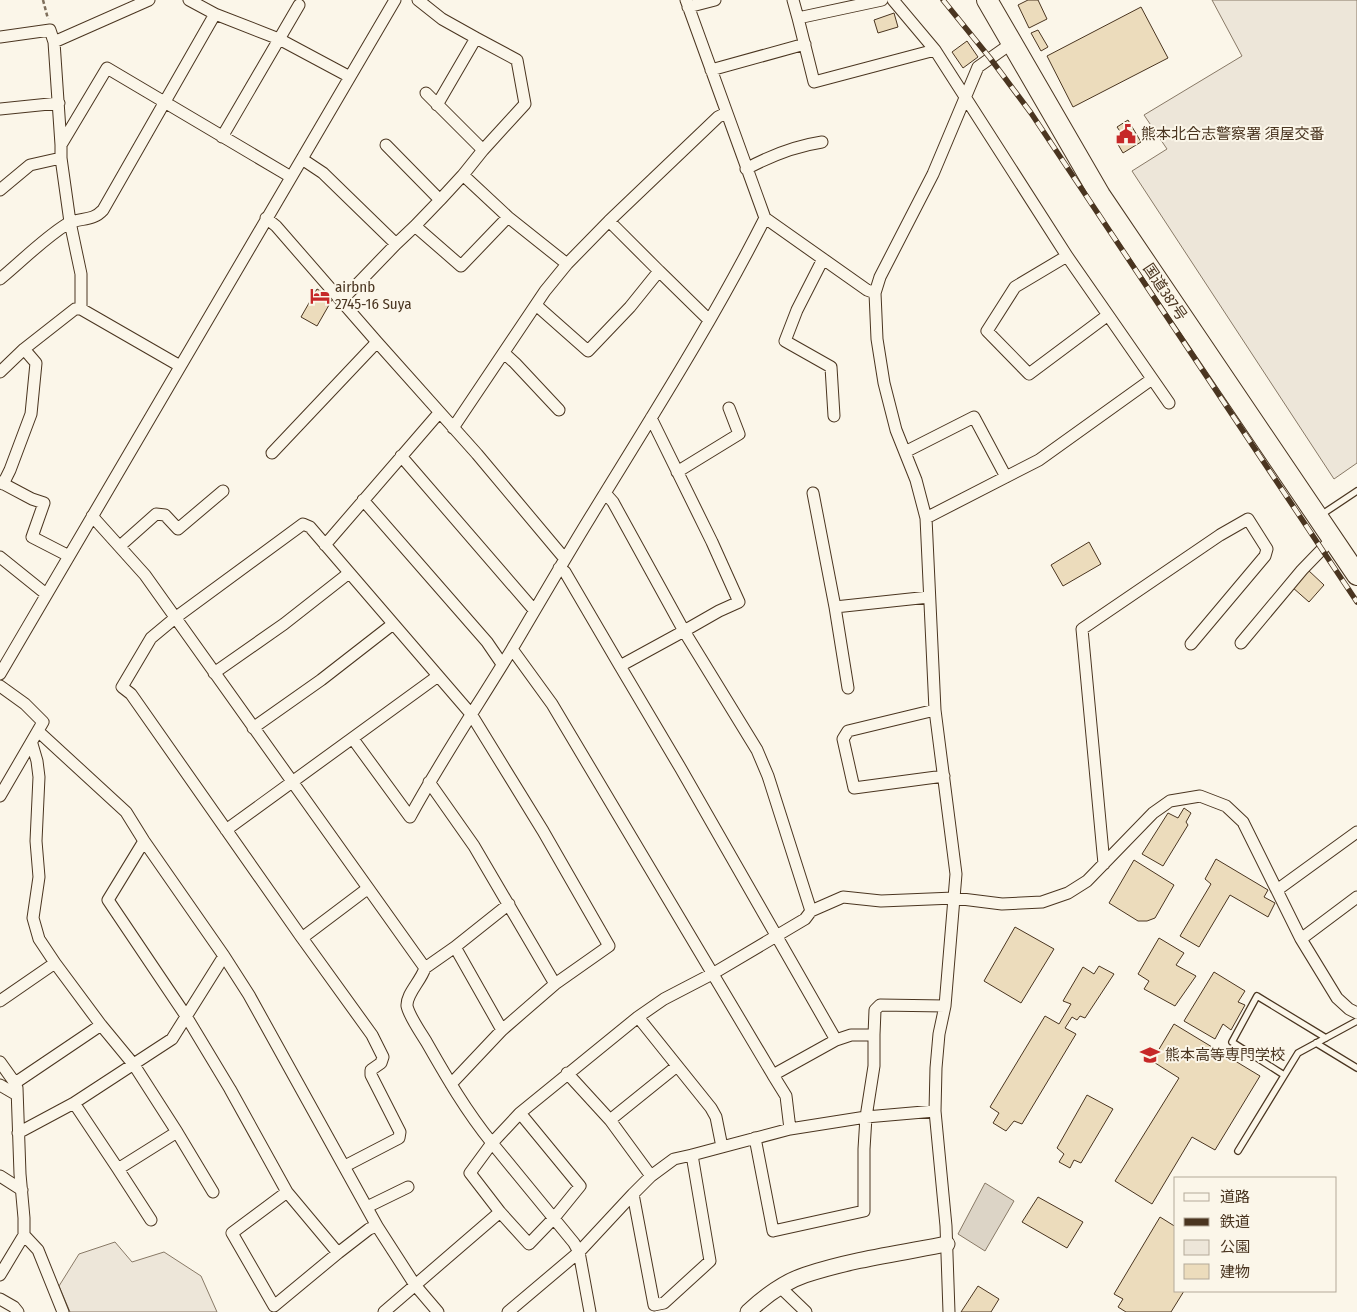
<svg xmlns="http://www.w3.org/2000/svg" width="1357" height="1312" viewBox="0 0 1357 1312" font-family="'Fira Sans Condensed','Noto Sans JP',sans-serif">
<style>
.green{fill:#ede6d9;stroke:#887966}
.water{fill:#dcd4c6;stroke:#887966}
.building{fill:#ecdcbc;stroke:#4a3520}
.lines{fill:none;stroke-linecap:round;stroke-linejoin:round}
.service-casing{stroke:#4a3520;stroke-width:8}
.minor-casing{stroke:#4a3520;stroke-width:13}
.tertiary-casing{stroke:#4a3520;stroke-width:17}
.trunk-casing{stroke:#4a3520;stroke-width:22}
.path{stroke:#7f6f5c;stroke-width:2.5;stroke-dasharray:4 2.5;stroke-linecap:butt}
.service{stroke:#fbf6e9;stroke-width:5.5}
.minor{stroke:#fbf6e9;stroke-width:11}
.tertiary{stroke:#fbf6e9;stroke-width:15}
.trunk{stroke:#fbf6e9;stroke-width:20}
.rail-casing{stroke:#4a3520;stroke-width:5.5}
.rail{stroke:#fbf6e9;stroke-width:4;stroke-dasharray:11;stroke-linecap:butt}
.labels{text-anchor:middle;stroke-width:4;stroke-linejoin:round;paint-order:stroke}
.poi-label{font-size:15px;fill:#4a3520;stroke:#fbf6e9;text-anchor:start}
.street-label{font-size:15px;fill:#4a3520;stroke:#fbf6e9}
</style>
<rect width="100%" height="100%" fill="#fbf6e9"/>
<path class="green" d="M1212,0H1357V463L1334,479L1132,171L1167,149L1144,115L1242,56Z
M115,1242L132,1262L164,1252L201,1276L217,1312H70L59,1286L79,1254Z"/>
<path class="water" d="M985,1183L1014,1201L985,1251L958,1234Z"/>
<path class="building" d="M1028,0H1038L1047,19L1029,28L1018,5Z
M1141,7L1168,58L1073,107L1047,56Z
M894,13L898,27L878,33L874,20Z
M1038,30L1048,47L1041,51L1031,33Z
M967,41L978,57L963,68L952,52Z
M1128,120L1141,142L1123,153L1116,141L1124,137L1117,127Z
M317,289L333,298L317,326L301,317Z
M1089,542L1101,564L1063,586L1051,565Z
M1308,570L1324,585L1309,602L1292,587Z
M1184,808L1191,813L1186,822L1188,825L1163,866L1142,854L1168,813L1178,818Z
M1216,859L1268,890L1264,897L1275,903L1268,917L1230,895L1199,947L1180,936L1211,884L1205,879Z
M1134,860L1174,885L1155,918L1147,921H1138L1109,903Z
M1015,927L1054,949L1021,1003L984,981Z
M1159,938L1184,953L1176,965L1196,976L1175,1006L1144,989L1149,981L1138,974Z
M1099,966L1114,974L1085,1018L1080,1016L1077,1020L1072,1017L1065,1028L1076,1034L1022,1124L1014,1121L1006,1131L993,1123L999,1113L990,1107L1045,1016L1059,1024L1071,1004L1063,1001L1083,967L1094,974Z
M1214,972L1245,991L1238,1002L1245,1005L1231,1030L1223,1024L1215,1039L1184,1021Z
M1174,1024L1260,1076L1215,1150L1192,1137L1152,1204L1115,1181L1179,1078L1152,1061Z
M1087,1095L1113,1109L1081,1163L1074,1160L1070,1168L1059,1162L1064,1154L1057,1148Z
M1038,1197L1083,1222L1067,1248L1022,1222Z
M1160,1217L1176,1227V1291H1184L1171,1312H1126L1118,1307L1123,1299L1114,1294Z
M978,1286L999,1299L991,1312H961Z"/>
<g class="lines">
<defs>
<path id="service" d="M1321,515L1357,491
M1316,1043L1357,1068
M1284,1075L1232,1042L1257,996L1326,1038
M1238,1151L1298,1053L1357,1021"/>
<path id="minor" d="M189,0L215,14L279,39L350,77
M418,0L442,19L476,38
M793,0L798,18
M882,0L798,18L814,82L935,50
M893,0L935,50L1067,256L1015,287L987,331L1029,374L1108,315L1169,403
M688,7L715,0
M0,37L50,30L54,42L61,145
M54,42L149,0
M711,70L805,44
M426,93L483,150L463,175
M437,105L476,38L517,60L525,104L483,150
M0,109L59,103
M222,137L299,5
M386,145L440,200L415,226
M302,159L323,173L396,244L342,300
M746,169C770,156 795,146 822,142
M0,190L30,165L61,158
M440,200L463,175L508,217
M266,218L276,226L377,342L477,454L565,559
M765,218L867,290L875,293
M609,221L718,117L726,113
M396,244L415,226L461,266L508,217L567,264L545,291L453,428
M1067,256L1108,315
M823,259L797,310L785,341L831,367L834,416
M567,264L609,221L659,271
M0,279C22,261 43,239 67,224C80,217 92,222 103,210L215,14
M536,305L588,351L630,307L659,271L709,320
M504,353L515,363L559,410
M180,366L81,309V274L70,222L61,158V145L107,68L291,177
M0,372L24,349
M905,452L974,417L1006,477
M272,453L377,342
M401,456L534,610
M677,472L739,434L729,408
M0,482L32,499L44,503L32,537L69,556
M3,484L10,470L31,414L36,363L24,349L75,309H81
M605,493L613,502L684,631L620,666L681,769L836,1040
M813,493L835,607L929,597
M363,500L487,642L502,664
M92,516L145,575L425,968C421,981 406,994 407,1006C409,1016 421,1033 427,1043C447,1078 466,1111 492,1143L520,1113L638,1017L664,999L714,973L805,919L811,911L768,776L757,750L684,631L719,611L739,602L712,542L651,418
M926,518L1039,460L1152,379
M325,545L439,413
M120,546L156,514L165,515L178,529L223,491
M0,557L46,594
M559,568L565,572L620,666
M835,607L848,688
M1241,643L1302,570L1332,539
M512,649L552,704L773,1075L836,1040L851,1035H874L875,1010L880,1005L945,1006
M214,673L284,624L349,573
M0,674L395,0
M0,686L25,704L43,722L0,796
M935,710L848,731L843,739L854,788L944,776
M253,728L321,680L393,624
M353,739L410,817C441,760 478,705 512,649C538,605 564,560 591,516C651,418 713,321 765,218L686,0
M429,782L474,846L555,984L502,1030L451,1084
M226,830L438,676
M144,841L108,900L186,1016L230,1089L287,1192L338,1253L369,1229L377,1226L249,995L224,956
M1104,864L1082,629L1220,535L1248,519L1267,549L1265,556L1191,644
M367,889L302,938L131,694L122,687L151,638L175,618L303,524L310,527L471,714L543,831L609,946L555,984
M1277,890L1357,832
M811,911L843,897L881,901L954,898L1002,904L1042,902L1068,893L1087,881L1153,813L1170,801L1200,796L1226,806L1243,822L1301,939L1337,998L1349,1009L1357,1013
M302,938L372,1035L383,1057L381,1063L371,1070V1075L400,1132L399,1138L345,1166
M1301,939L1357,897
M455,947L509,904
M55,963L101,1025L134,1065L177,1132
M425,968L455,947L502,1030
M0,1001L55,963L39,939L33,918L39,877L36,841L39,777L37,761L32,744
M638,1017L711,1108L716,1117L722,1147L790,1129
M874,1035V1066L866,1117L935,1111
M0,1062L15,1083L17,1088L20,1174L24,1218V1235L0,1275
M567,1073L610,1120L677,1066
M15,1083L101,1025
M0,1085L17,1095
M74,1103L118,1169L177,1132L213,1192
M610,1120L651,1176L674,1159L692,1155L722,1147
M18,1133L74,1103L172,1039L224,956L144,841L126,812L39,732
M755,1138L773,1231L864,1211V1149L866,1117L790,1129L786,1096L773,1075
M118,1169L151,1220
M0,1176L22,1190
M651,1176L633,1194L654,1305L664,1303L710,1261L692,1155
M287,1192L232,1233L274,1306L338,1253
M367,1207L408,1187
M500,1212L529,1244L554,1218L580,1186L520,1113
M377,1226L415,1285L438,1312
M24,1235L38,1250L63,1312
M780,1287L806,1312
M0,1299L14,1307L18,1312
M384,1312L500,1212L470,1173L492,1143L574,1243L579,1252L590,1312
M508,1312L579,1252L633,1194
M949,1312L946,1226L935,1111L936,1068L939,1034L945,1006L956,874L935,710L926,518L916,480L896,430L884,383L877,339L875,293L880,277L933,174L978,67L1012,43"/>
<path id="tertiary" d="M748,1312C764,1297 784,1282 805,1275C850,1260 900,1253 947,1244"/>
<path id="trunk" d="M987,0L1100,195L1357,575"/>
</defs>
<use href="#service" class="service-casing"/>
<use href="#minor" class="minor-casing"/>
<use href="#tertiary" class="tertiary-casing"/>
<use href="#trunk" class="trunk-casing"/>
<path class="path" d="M43,0L48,19"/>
<use href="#service" class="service"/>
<use href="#minor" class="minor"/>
<use href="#tertiary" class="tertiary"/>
<use href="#trunk" class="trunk"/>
<defs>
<path id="rail" d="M943,0L990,58L1031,113L1357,602"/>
</defs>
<use href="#rail" class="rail-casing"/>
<use href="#rail" class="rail"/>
</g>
<defs>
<symbol id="civic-bare" viewBox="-9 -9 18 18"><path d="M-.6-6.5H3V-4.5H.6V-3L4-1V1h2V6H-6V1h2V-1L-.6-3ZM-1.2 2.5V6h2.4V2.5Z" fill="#c62828" stroke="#fbf6e9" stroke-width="2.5" paint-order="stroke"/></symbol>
<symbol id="hotel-bare" viewBox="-9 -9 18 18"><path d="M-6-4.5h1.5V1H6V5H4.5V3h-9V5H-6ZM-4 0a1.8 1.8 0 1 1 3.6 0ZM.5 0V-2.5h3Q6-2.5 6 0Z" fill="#c62828" stroke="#fbf6e9" stroke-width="2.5" paint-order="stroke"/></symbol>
<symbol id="university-bare" viewBox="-9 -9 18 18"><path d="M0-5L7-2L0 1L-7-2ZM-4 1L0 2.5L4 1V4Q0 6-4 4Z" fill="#c62828" stroke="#fbf6e9" stroke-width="2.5" paint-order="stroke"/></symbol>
</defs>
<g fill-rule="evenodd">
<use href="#civic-bare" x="1112" y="120" width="28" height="28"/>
<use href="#hotel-bare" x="306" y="282" width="28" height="28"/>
<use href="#university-bare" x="1136" y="1041" width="28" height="28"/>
</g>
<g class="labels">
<g class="poi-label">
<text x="1141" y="139">熊本北合志警察署 須屋交番</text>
<text x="335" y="292">airbnb<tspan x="335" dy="17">2745-16 Suya</tspan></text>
<text x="1165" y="1060">熊本高等専門学校</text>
</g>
<g class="street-label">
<text transform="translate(1165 292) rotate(56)" y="5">国道387号</text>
</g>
</g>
<rect x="1174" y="1177" width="162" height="115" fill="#fbf6e9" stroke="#b4a999"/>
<rect x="1184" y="1193" width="25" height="8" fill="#fbf6e9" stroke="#b4a999"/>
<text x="1220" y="1202" font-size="15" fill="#4a3520">道路</text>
<rect x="1184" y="1218" width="25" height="8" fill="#4a3520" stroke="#b4a999"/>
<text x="1220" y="1227" font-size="15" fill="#4a3520">鉄道</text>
<rect x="1184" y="1240" width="25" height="15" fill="#ede6d9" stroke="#b4a999"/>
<text x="1220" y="1252" font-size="15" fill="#4a3520">公園</text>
<rect x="1184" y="1264" width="25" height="15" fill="#ecdcbc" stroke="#b4a999"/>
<text x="1220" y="1277" font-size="15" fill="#4a3520">建物</text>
</svg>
